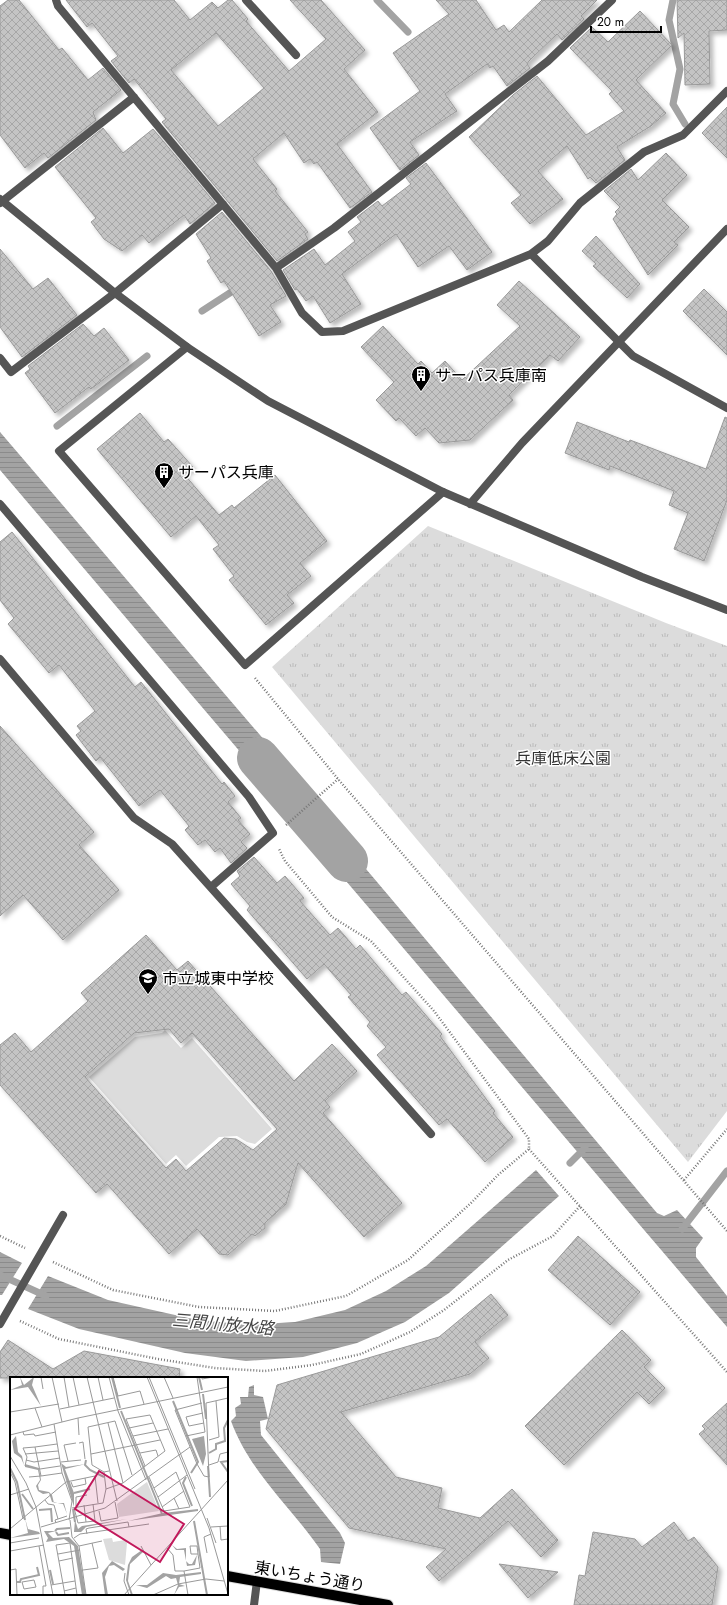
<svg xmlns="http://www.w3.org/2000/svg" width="727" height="1605" viewBox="0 0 727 1605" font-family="Jost,'Noto Sans JP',sans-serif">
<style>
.grass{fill:url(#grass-tufts)}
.garden{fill:#dcdcdc}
.water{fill:url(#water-rules)}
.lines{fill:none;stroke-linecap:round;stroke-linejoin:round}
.stream{stroke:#a3a3a3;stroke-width:7}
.river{stroke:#a3a3a3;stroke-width:42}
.building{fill:url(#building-cross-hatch);stroke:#999;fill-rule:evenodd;filter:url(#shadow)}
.primary-casing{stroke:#dbdbdb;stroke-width:12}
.path{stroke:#777;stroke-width:2.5;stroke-dasharray:1 2;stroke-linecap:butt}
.minor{stroke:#555;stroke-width:8}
.tertiary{stroke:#555;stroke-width:8}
.primary{stroke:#000;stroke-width:10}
.labels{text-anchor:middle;stroke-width:3;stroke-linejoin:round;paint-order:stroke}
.poi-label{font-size:16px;fill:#000;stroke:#fff;text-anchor:start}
.park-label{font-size:16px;fill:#333;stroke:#fff}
.street-label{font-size:16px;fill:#000;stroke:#fff}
.water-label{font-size:17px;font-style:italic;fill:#444;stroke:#fff}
.inset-river{fill:none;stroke:#a3a3a3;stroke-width:2}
.inset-road{fill:none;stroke:#999;stroke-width:1}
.view{fill:#c2185b;fill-opacity:0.15;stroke:#c2185b;stroke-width:2}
.inset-edge{fill:none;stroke:#000;stroke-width:2}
</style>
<defs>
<pattern id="grass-tufts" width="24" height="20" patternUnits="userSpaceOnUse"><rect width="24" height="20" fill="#dcdcdc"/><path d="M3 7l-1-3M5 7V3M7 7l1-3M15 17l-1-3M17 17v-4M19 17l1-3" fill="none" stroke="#bbb"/></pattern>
<pattern id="water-rules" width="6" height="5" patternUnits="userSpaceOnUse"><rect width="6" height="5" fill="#a3a3a3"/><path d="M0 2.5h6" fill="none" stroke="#8b8b8b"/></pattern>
<pattern id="building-cross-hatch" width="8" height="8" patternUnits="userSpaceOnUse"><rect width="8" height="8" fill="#c4c4c4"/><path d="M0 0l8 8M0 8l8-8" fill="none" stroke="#a7a7a7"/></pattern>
<filter id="shadow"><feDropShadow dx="3.5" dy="3.5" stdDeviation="2" flood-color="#0004"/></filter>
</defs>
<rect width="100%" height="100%" fill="#fff"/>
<path class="grass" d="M428,526L666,623L727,646V1111L688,1162L272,667Z"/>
<path class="garden" d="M165,1030L181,1048L192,1038L272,1129L255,1144L247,1142L237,1136L219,1137L186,1166L176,1155L166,1164L89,1077L135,1037L162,1033Z"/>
<path class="water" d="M0,432L308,791L288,808L0,470Z
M317,811L657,1213L664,1216L677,1210L703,1238L696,1248V1257L727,1296V1327L299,826Z
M536,1170L559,1196L449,1293L405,1322L357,1343L303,1357L246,1361L185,1353L79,1329L28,1309L48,1276L108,1300L193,1319L246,1325L295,1322L345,1310L386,1291L426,1266Z
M0,1252L22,1263L2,1295H0Z
M254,1385V1395L263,1397L268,1419L260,1421L261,1435L340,1533L345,1543L340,1564L321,1562L320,1549C291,1507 249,1471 231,1421L236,1416L235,1408L241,1404L240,1397H248L249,1387Z"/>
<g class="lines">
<path class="stream" d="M377,0L408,32
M673,0L669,20L680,69L673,104L685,124
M202,311L239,287
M57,426L147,356
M570,1163L585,1148
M682,1229L727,1171
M0,1275L46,1296"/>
<path class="river" d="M258,758L347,861"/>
</g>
<path class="building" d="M8,0H19L59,50L62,48L88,80L103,68L121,90L93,112L96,120L48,158L44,153L25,168L0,135V6Z
M66,0H174L190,20L212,2L218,8L228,0H232L248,19L246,21L289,71L326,39L290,0H321L365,50L344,69L378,112L337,144L372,192L350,208L317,162L314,164L310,159L304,163L284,133L253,159L277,189L275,191L308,232L305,234L308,239L277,261L162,122L166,119L134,79L129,83L111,61L118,56L92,23L87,27ZM216,33L264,88L218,126L171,70Z
M436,0H476L496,30L504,25L509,32L542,0H597L581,16L584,19L562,40L557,34L529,61L527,64L530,68L507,86L493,66L490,68L487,64L445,94L457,111L410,142L419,155L400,170L370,128L420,91L393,53L449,14Z
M677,0H727V30L709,31L710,84L685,85L684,33L678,38Z
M640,11L672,45L636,80L666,113L651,126L617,147L625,160L596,183L590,177L588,179L567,146L538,171L563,199L530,224L511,203L521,195L469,137L513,95L537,76L586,135L624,111L609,94L612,91L570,48L592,27L608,42Z
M727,107V158L702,133Z
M103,128L123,153L153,129L215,203L190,224L184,215L149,243L142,235L122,251L104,239L91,222L96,218L55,167Z
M666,153L687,175L662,200L689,227L674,242L678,245L648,275L613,219L617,214L615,212L620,207L604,191L631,169L638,180Z
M426,163L492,252L467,270L449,246L418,267L396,234L342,274L361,304L330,323L313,296L306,301L297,289L295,290L283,270L314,249L325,265L355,241L348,232L361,222L357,217L378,201L382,206L411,184L406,178Z
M222,212L271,271L286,296L270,305L281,322L259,336L224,281L221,283L207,261L211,258L196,234Z
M596,236L640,284L627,298L593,266L596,264L582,251Z
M0,249L33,289L48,278L77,315L22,357L0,327Z
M519,281L580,337L558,361L550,355L509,395L513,400L470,440L439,443L425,428L416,436L399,418L396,421L376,400L394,382L361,347L383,326L418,364L421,361L432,373L445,361L462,380L520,326L497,305Z
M704,289L727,312V355L683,311Z
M83,324L94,336L104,328L129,360L91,389L89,387L55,413L25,373L30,369L28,366Z
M140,413L164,442L168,439L193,467L184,474L219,515L232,505L234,508L275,475L327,541L300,563L311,576L287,595L294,603L266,625L229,580L234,576L213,549L219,545L196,516L171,537L97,449Z
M725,417L727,418V500L704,561L674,549L688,513L669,505L674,491L610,466L609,470L565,453L577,422L629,442L630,440L706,469Z
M12,532L135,687L141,682L222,784L224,782L235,796L228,802L241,818L238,820L250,834L241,842L247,848L231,863L220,848L215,852L205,840L198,845L185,830L189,826L160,790L139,806L100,757L96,761L76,735L81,731L77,726L95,711L59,665L49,673L8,624L14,618L0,600V542Z
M0,726L94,832L79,845L119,890L63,940L23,895L0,916Z
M254,857L277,883L285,876L304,898L300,901L330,935L338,928L356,949L360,945L402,995L406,992L442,1034L440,1036L495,1111L493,1113L513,1137L485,1162L447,1119L439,1125L377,1055L386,1047L367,1026L370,1022L348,997L351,995L324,964L307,979L247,910L250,906L231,884L240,876L237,871Z
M146,935L177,970L188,961L294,1081L332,1044L357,1071L325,1101L330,1107L323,1113L402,1203L364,1237L298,1163L286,1204L265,1223V1228L255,1236L252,1234L228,1255L219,1254L197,1229L169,1254L107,1184L96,1193L0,1085V1045L15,1033L31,1052L88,1001L81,993ZM169,1029L181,1043L192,1033L277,1129L253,1150L236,1139L224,1138L186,1171L176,1159L166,1168L85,1077L134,1033Z
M578,1236L640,1292L610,1325L548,1270Z
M491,1294L508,1315L475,1342L489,1358L470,1374L341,1412L396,1477L442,1488L438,1508L480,1518L512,1489L558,1540L541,1557L508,1521L439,1581L426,1567L446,1549L349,1528L266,1429L277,1385L439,1337Z
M622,1330L651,1360L644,1367L665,1388L649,1404L637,1392L564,1465L525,1426Z
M8,1340L53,1369L84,1351L180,1369L179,1378H0V1352Z
M727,1403V1465L699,1434L705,1429L702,1426Z
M674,1522L688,1541L694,1537L718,1567L712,1605H574L579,1575L585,1576L593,1532L635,1539L642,1547Z
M499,1564L558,1572L528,1598Z"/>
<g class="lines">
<defs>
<path id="primary" d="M0,1533L11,1535
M227,1576L388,1605"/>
</defs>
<use href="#primary" class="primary-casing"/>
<path class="path" d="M255,678L338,779L727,1231
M286,825L338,779
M529,1149L727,1372
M684,1180L727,1129
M0,1236L25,1248
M53,1262L113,1290L199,1307L275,1311L346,1296L408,1260L471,1203L498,1175L529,1149V1139L434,1011L371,941L332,917L285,861L279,849
M20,1321L59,1339L158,1359L215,1368L265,1371L312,1365L361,1354L410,1332L444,1310L508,1260L553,1236L580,1206"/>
<path class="minor" d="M56,0L58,6L276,268L302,313L322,332L343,331L531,254L548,241L580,203L644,152L683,135L727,91
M246,0L296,55
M0,203L134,97
M531,254L633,356L727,408
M276,268L334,228L548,61L612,0
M187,347L59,451L245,665L443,492
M0,358L11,372L115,293L223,204
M0,504L249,797L273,833L211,887
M0,659L134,818L172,844L431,1134
M0,1324L63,1215
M254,1605L257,1581"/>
<path class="tertiary" d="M0,199L115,293L187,347L268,401L443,492L642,577L727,610
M470,504L522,443L727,229"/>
<use href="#primary" class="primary"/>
</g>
<defs>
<symbol id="building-pin" viewBox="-11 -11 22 30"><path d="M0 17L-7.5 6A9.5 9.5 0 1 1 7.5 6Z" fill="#000" stroke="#fff"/><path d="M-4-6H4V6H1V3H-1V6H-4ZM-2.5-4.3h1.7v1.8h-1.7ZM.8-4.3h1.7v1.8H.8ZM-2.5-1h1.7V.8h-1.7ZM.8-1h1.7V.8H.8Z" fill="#fff"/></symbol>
<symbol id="school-pin" viewBox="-11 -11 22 30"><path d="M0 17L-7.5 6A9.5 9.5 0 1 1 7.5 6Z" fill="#000" stroke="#fff"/><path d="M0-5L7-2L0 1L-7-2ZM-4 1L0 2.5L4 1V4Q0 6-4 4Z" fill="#fff"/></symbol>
</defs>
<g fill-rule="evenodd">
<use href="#building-pin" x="410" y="364" width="22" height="30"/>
<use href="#building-pin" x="153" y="461" width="22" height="30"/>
<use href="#school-pin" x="137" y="967" width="22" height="30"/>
</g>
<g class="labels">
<g class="poi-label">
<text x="435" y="381">サーパス兵庫南</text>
<text x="178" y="478">サーパス兵庫</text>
<text x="162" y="984">市立城東中学校</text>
</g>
<g class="park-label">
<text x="563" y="764">兵庫低床公園</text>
</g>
<g class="street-label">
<text transform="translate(310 1576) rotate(10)" y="6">東いちょう通り</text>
</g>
<g class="water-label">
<text transform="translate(223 1324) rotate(5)" y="6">三間川放水路</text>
</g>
</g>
<g transform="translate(10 1377)">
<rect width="218" height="218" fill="#fff"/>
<path d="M137,105L149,134L109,140L107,127Z" fill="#dcdcdc"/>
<path d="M102,161L103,165L115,163L117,166L115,188L99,183L93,162Z" fill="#dcdcdc"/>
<path d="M10,0L14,8L24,0L22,8L31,29L18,10L0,13L12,8ZM6,59L8,75L12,79L14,88L11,81L4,76L2,64ZM194,59L196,77L193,89L182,62ZM51,86L56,90L76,87L55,92L64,116V130ZM15,87L29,91L31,103L28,108L29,113L39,115L42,118L44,126H54L57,137L53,127L42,125L39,116L33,117L28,114L26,109L30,103L28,93L15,90ZM188,132V134L118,144L153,136ZM15,141L18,152L29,155L30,157L0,161L18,156ZM117,142L76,150L71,155H64L65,143L68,152L72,149ZM34,154H46L38,156L43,161L59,160L68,169L76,218H72L64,169L54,162L36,165L38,161ZM162,168L167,172L176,171V184L179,187H182L187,178L185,188L177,189L174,173H166ZM132,173L133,175L120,187L118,204L123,218H121L116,203L118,188L122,180ZM102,184L115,192L113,194L104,188L99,189L95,200L98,218H95L92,196ZM191,195V197L170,200L169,207L175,209L169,210L164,218L168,208L166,201L161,202L156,199L137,211L126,208H137L153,196L166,198Z" fill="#a3a3a3"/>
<path class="inset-river" d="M102,0L110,31M189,0L192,13M193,17L196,42M163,24L188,85L181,96M111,34L152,137M199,76L206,72V67L215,64L214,51L218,43M76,83L75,88L80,93L94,100M218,84L211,85L218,95M198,89L200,120M0,91L7,105L15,143M176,100L173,106L182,129M64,116L80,112M12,117L23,132M63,132L65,145M29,133L41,132L42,145M184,144L197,218M45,154L47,152L60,151M46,155L48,158L59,156M40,193L43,207M7,205H10L11,202L29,198L27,190"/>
<path class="inset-road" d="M31,0L33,12M42,0L52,45M54,0L59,30M63,0L69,28M77,0L107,124M88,0L93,23M99,0L108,34L136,103M103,0L108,19L130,14L134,27M137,0L199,151L218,217M139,0L185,112M154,0L163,21M187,0L195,55M192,0V2L203,0M192,26L165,33L187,87L194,99L199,100L196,26L218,21M25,31L32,50M50,32L104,21M0,35L49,27M193,36L176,40L179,49L194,46M68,41L69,58M98,46L113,106M44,47L52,96L62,124L59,143M119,51L143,46M13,55L14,58L24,57L25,59L46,55M0,58L68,41L218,10M123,59L158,52M176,59L195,55M199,63L209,60L206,24M69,66L73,65L75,82M47,67L25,70L31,99L52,96M130,76L146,73L148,79M15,77L48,74M81,77L150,63M0,79L16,106L26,130L43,218M16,83L24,85L50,81M58,84L54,68L66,66M51,85L71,83M199,88L208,85L210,77L218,75M15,89L17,80L13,71L25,70M30,92L50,89M99,94L94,95L82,88L78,50L105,44L122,98M0,95L5,105L13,142M19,100L31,99M139,100L151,127L154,134L180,130L166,95L144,111M61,105L63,110L76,107L75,101M96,112L113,106L155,74L140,38L116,42L135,89M0,118L19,112M148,120L177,98M164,121L169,132M35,123L38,127L44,128L48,142M74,128L76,145L85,144L83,127M66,129V120L77,118M152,130L174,114M62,131L93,126L96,112L94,95M64,131L68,146L76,145M89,134L91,144L108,141L105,125M197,141L206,166M60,143L62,160L69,169L76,218M46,146L45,143L57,139M210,149L211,163L218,162M31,150L95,131L180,70M201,150L218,149M0,152L56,105L85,99L88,126M77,157L76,152L79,151L118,145L119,150M64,161L70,157L139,147M0,166L29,161M29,169L36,209H33V218M69,169L92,164M131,169L141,188M157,171L163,178L165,194H174L178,218M0,174L34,168M197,176L194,160L201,157M48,177L70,173M49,184L63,181M0,193L6,192L7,218M73,193L88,191L82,166M174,194L190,191L188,177L187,169H180L181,177H188M115,196L114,204L119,218M24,203L26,210L14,212L12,205ZM41,208L65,204M54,214L66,211M55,218L46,168L60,166L67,218M114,218L218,103M143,218L168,207L196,202L214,204"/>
<path class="view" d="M89,94L174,147L150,185L65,132Z"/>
<rect width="218" height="218" class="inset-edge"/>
</g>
<path d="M591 26v6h70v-6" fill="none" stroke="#000000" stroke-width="2"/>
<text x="597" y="26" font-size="12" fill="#000000" stroke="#ffffff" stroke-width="3" paint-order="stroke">20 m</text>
</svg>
